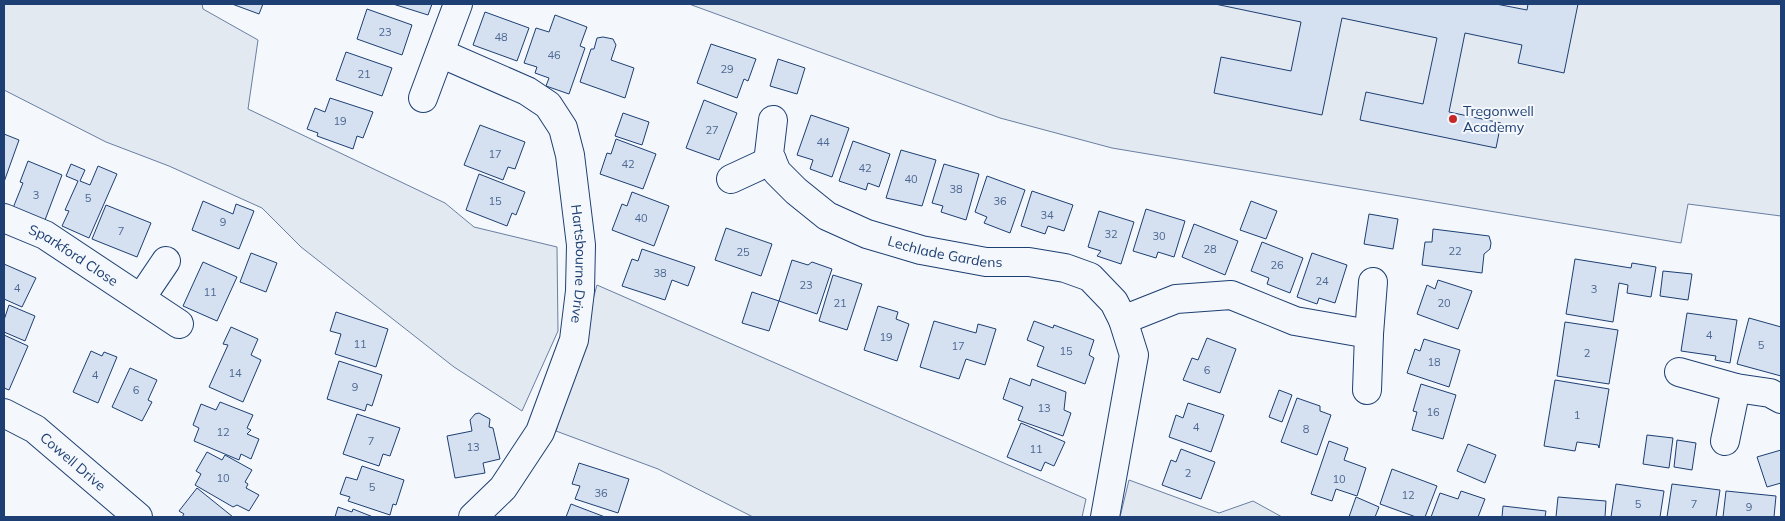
<svg xmlns="http://www.w3.org/2000/svg" width="1785" height="521" viewBox="0 0 1785 521" font-family="Mulish,sans-serif">
<style>
.green{fill:#e3e9f0;stroke:#687fa3}
.building{fill:#d5e0f0;stroke:#1d3f73}
.lines{fill:none;stroke-linecap:round;stroke-linejoin:round}
.street-casing{stroke:#1d3f73;stroke-width:30}
.street{stroke:#f4f7fb;stroke-width:28}
.poi-dot{fill:#c62828;stroke:#f4f7fb;stroke-width:2}
.labels{text-anchor:middle;stroke-width:4;stroke-linejoin:round;paint-order:stroke}
.number-label{font-size:11px;fill:#4b6792}
.poi-label{font-size:14px;fill:#1d3f73;stroke:#f4f7fb;text-anchor:start}
.street-label{font-size:14px;fill:#1d3f73;stroke:#f4f7fb}
</style>
<rect width="100%" height="100%" fill="#f4f7fb"/>
<path class="green" d="M4,4H202L203,9L258,40L248,109L445,203L474,227L557,247L558,331L522,411L454,367L301,247L262,208L169,166L106,142L4,90Z
M689,4H1781V216L1688,204L1681,243L1112,148L1000,118Z
M597,285L1086,499L1082,517H753L658,469L556,431Z
M1129,480L1219,513L1253,501L1282,517H1120Z"/>
<path class="building" d="M232,4H263L259,14Z
M393,4H432L428,15Z
M1215,4H1496L1527,10L1528,4H1578L1564,73L1518,63L1522,45L1465,33L1449,112L1501,123L1496,148L1360,120L1366,92L1423,104L1437,38L1342,18L1322,115L1214,93L1221,57L1291,71L1301,22Z
M367,9L412,25L402,55L357,39Z
M485,12L529,28L517,61L473,45Z
M555,15L587,27L580,46L585,48L569,94L546,86L549,78L535,73L537,67L524,63L536,28L549,32Z
M603,37L613,39L616,45L611,60L634,68L625,98L580,82L591,49H594L597,38Z
M711,44L756,59L748,81L744,79L737,98L697,83Z
M346,52L392,68L382,96L336,80Z
M778,59L805,68L797,94L770,86Z
M330,98L373,112L363,138L357,136L353,149L317,136L318,133L307,129L315,108L325,112Z
M704,100L737,113L719,160L686,148Z
M623,113L649,122L642,145L615,136Z
M811,115L849,128L832,177L810,169L813,160L797,155Z
M480,125L525,142L515,169L508,167L503,180L464,165Z
M4,134L19,140L4,182Z
M616,139L656,154L643,189L600,174L607,153L611,154Z
M853,141L890,154L879,187L868,183L866,190L839,181Z
M901,150L936,160L922,206L886,198Z
M28,161L62,175L45,220L13,208L23,183L20,182Z
M71,164L85,170L80,181L90,185L98,166L117,174L89,238L62,226L69,211L65,210L78,181L66,176Z
M944,164L979,174L966,220L941,212L943,206L932,203Z
M479,174L525,192L516,215L512,213L507,226L466,210Z
M987,176L1025,190L1010,233L984,223L987,217L975,212Z
M1032,191L1073,205L1064,231L1048,226L1045,234L1021,226Z
M632,192L669,206L654,246L612,230L622,204L627,206Z
M203,201L233,214L236,204L254,211L239,249L192,230Z
M1251,201L1277,211L1266,239L1240,230Z
M106,205L151,223L137,257L92,239Z
M1146,209L1185,221L1174,257L1158,252L1156,258L1133,251Z
M1099,211L1134,222L1121,264L1097,256L1101,251L1088,247Z
M1369,214L1398,219L1393,249L1364,244Z
M1194,224L1238,241L1225,275L1182,257Z
M726,228L772,244L761,276L715,260Z
M1433,229L1489,236L1491,243L1490,249L1484,254L1482,273L1422,265L1425,242H1432Z
M1262,242L1303,258L1290,293L1267,284L1269,278L1251,271Z
M642,249L695,267L688,286L672,280L665,300L622,286L632,259L638,261Z
M251,253L277,263L266,292L240,282Z
M1312,253L1347,265L1335,303L1319,298L1317,304L1297,297Z
M1575,259L1631,268L1632,263L1656,267L1651,297L1627,293L1628,285L1619,283L1613,322L1566,314Z
M792,260L808,265L812,262L832,269L817,314L779,301Z
M203,262L237,277L217,321L183,306Z
M4,264L36,278L22,307L4,299Z
M1663,271L1692,274L1688,300L1660,296Z
M833,275L862,284L847,330L819,321Z
M1438,280L1472,291L1458,329L1417,314L1427,285L1435,289Z
M752,292L779,301L769,331L742,323Z
M9,305L35,316L25,341L4,332V320Z
M878,306L898,312L896,319L909,324L897,361L864,350Z
M336,312L388,329L376,367L335,354L341,334L330,331Z
M1687,313L1737,320L1730,363L1715,360L1716,356L1681,351Z
M1749,318L1781,327V376L1737,364Z
M934,321L976,333L978,324L996,329L985,365L966,359L959,379L920,367Z
M1034,321L1053,328L1054,325L1094,340L1089,355L1094,358L1085,384L1037,366L1044,347L1027,340Z
M1565,322L1618,330L1609,384L1557,376Z
M231,327L258,339L251,355L261,360L243,402L209,387L228,345L223,344Z
M4,335L28,346L9,390L4,388Z
M1207,338L1236,349L1220,393L1183,380L1192,358L1198,360Z
M1424,339L1460,350L1449,387L1407,373L1415,349L1420,351Z
M91,351L102,356L104,352L117,357L98,403L73,392Z
M339,361L382,375L372,406L367,404L365,411L327,399Z
M130,368L157,380L148,400L152,402L142,421L112,407Z
M1010,378L1030,386L1032,379L1066,392L1064,410L1071,413L1063,436L1018,420L1023,407L1003,399Z
M1555,380L1609,389L1599,448L1598,445L1577,442L1575,451L1544,446Z
M1421,384L1456,395L1443,439L1412,430L1417,412L1413,411Z
M1279,390L1292,395L1282,422L1269,417Z
M1297,398L1320,406V411L1331,415L1317,455L1281,442Z
M220,402L253,415L247,428L251,430L247,434L259,439L251,459L241,454L239,460L194,441L199,428L193,425L201,404L216,410Z
M1188,403L1224,415L1211,452L1169,437L1176,415L1183,418Z
M479,413L490,419L489,427L493,428L500,459L483,463L485,473L455,478L447,436L472,431L470,420L475,414Z
M357,414L400,428L390,456L383,454L379,466L343,454Z
M1021,423L1065,442L1054,466L1045,462L1041,471L1007,457Z
M1647,435L1673,438L1669,468L1643,464Z
M1677,440L1696,443L1692,470L1674,467Z
M1329,441L1348,448L1344,460L1366,468L1357,496L1336,489L1332,501L1311,494Z
M1468,444L1496,455L1485,483L1457,471Z
M1181,449L1215,462L1201,499L1162,485L1171,460L1176,462Z
M1781,450V483L1767,487L1757,457Z
M207,452L222,460L225,455L252,470L245,482L248,484L246,488L259,495L249,511L237,505L233,507L195,485L201,474L196,471Z
M579,463L629,479L618,513L575,499L580,486L572,484Z
M362,466L404,480L396,505L393,504L390,515L348,501L350,497L340,494L346,477L357,480Z
M1392,469L1437,486L1425,517H1416L1380,504Z
M1616,484L1664,491L1660,517H1611Z
M1672,484L1720,490L1716,517H1667Z
M197,488L233,517H182L184,514L179,511Z
M1461,491L1485,499L1478,517H1431L1440,493L1458,499Z
M1726,491L1776,496L1774,517H1723Z
M1356,497L1379,507L1375,517H1349Z
M1558,497L1606,501L1605,517H1556Z
M571,504L605,517H566Z
M1503,506L1546,511L1545,517H1502Z
M338,507L352,512L353,509L373,517H335Z"/>
<g class="lines">
<defs>
<g id="street">
<path id="s1" d="M440,53L527,91L548,105L563,128L570,155L581,245L580,291L574,340L540,432L503,488L473,517"/>
<path d="M423,98L458,4"/>
<path id="s2" d="M773,120L769,154L777,172L796,191L827,216L867,234L921,250L986,262H1029L1065,268L1090,277L1114,302L1123,320L1176,299L1231,295L1295,321L1369,334"/>
<path d="M731,179L772,160"/>
<path id="s3" d="M4,218L45,235L179,324"/>
<path d="M141,298L166,261"/>
<path d="M1679,372L1736,388L1770,393L1781,399"/>
<path d="M1367,390L1369,334L1373,282"/>
<path id="s4" d="M4,413L35,429L138,517"/>
<path d="M1725,441L1736,388"/>
<path d="M1105,517L1134,355L1123,320"/>
</g>
</defs>
<use href="#street" class="street-casing"/>
<use href="#street" class="street"/>
</g>
<circle class="poi-dot" cx="1453" cy="119" r="5"/>
<g class="labels">
<g class="number-label">
<text x="385" y="36">23</text>
<text x="501" y="41">48</text>
<text x="554" y="59">46</text>
<text x="727" y="73">29</text>
<text x="364" y="78">21</text>
<text x="340" y="125">19</text>
<text x="712" y="134">27</text>
<text x="823" y="146">44</text>
<text x="495" y="158">17</text>
<text x="628" y="168">42</text>
<text x="865" y="172">42</text>
<text x="911" y="183">40</text>
<text x="956" y="193">38</text>
<text x="36" y="199">3</text>
<text x="88" y="202">5</text>
<text x="495" y="205">15</text>
<text x="1000" y="205">36</text>
<text x="1047" y="219">34</text>
<text x="641" y="222">40</text>
<text x="223" y="226">9</text>
<text x="121" y="235">7</text>
<text x="1111" y="238">32</text>
<text x="1159" y="240">30</text>
<text x="1210" y="253">28</text>
<text x="1455" y="255">22</text>
<text x="743" y="256">25</text>
<text x="1277" y="269">26</text>
<text x="660" y="277">38</text>
<text x="1322" y="285">24</text>
<text x="806" y="289">23</text>
<text x="17" y="292">4</text>
<text x="1594" y="293">3</text>
<text x="210" y="296">11</text>
<text x="840" y="307">21</text>
<text x="1444" y="307">20</text>
<text x="1709" y="339">4</text>
<text x="886" y="341">19</text>
<text x="360" y="348">11</text>
<text x="1761" y="349">5</text>
<text x="958" y="350">17</text>
<text x="1066" y="355">15</text>
<text x="1587" y="357">2</text>
<text x="1434" y="366">18</text>
<text x="1207" y="374">6</text>
<text x="235" y="377">14</text>
<text x="95" y="379">4</text>
<text x="355" y="391">9</text>
<text x="136" y="394">6</text>
<text x="1044" y="412">13</text>
<text x="1433" y="416">16</text>
<text x="1577" y="419">1</text>
<text x="1196" y="431">4</text>
<text x="1306" y="433">8</text>
<text x="223" y="436">12</text>
<text x="371" y="445">7</text>
<text x="473" y="451">13</text>
<text x="1036" y="453">11</text>
<text x="1188" y="477">2</text>
<text x="223" y="482">10</text>
<text x="1339" y="483">10</text>
<text x="372" y="491">5</text>
<text x="601" y="497">36</text>
<text x="1408" y="499">12</text>
<text x="1638" y="508">5</text>
<text x="1694" y="508">7</text>
<text x="1749" y="511">9</text>
</g>
<g class="poi-label">
<text x="1463" y="116">Tregonwell<tspan x="1463" dy="16">Academy</tspan></text>
</g>
<g class="street-label">
<text dy="5" stroke="none"><textPath href="#s2" startOffset="245">Lechlade Gardens</textPath></text>
<text dy="5" stroke="none"><textPath href="#s3" startOffset="79">Sparkford Close</textPath></text>
<text dy="5" stroke="none"><textPath href="#s1" startOffset="285">Hartsbourne Drive</textPath></text>
<text dy="5" stroke="none"><textPath href="#s4" startOffset="85">Cowell Drive</textPath></text>
</g>
</g>
<rect width="1785" height="521" fill="none" stroke="#1d3f73" stroke-width="10"/>
</svg>
